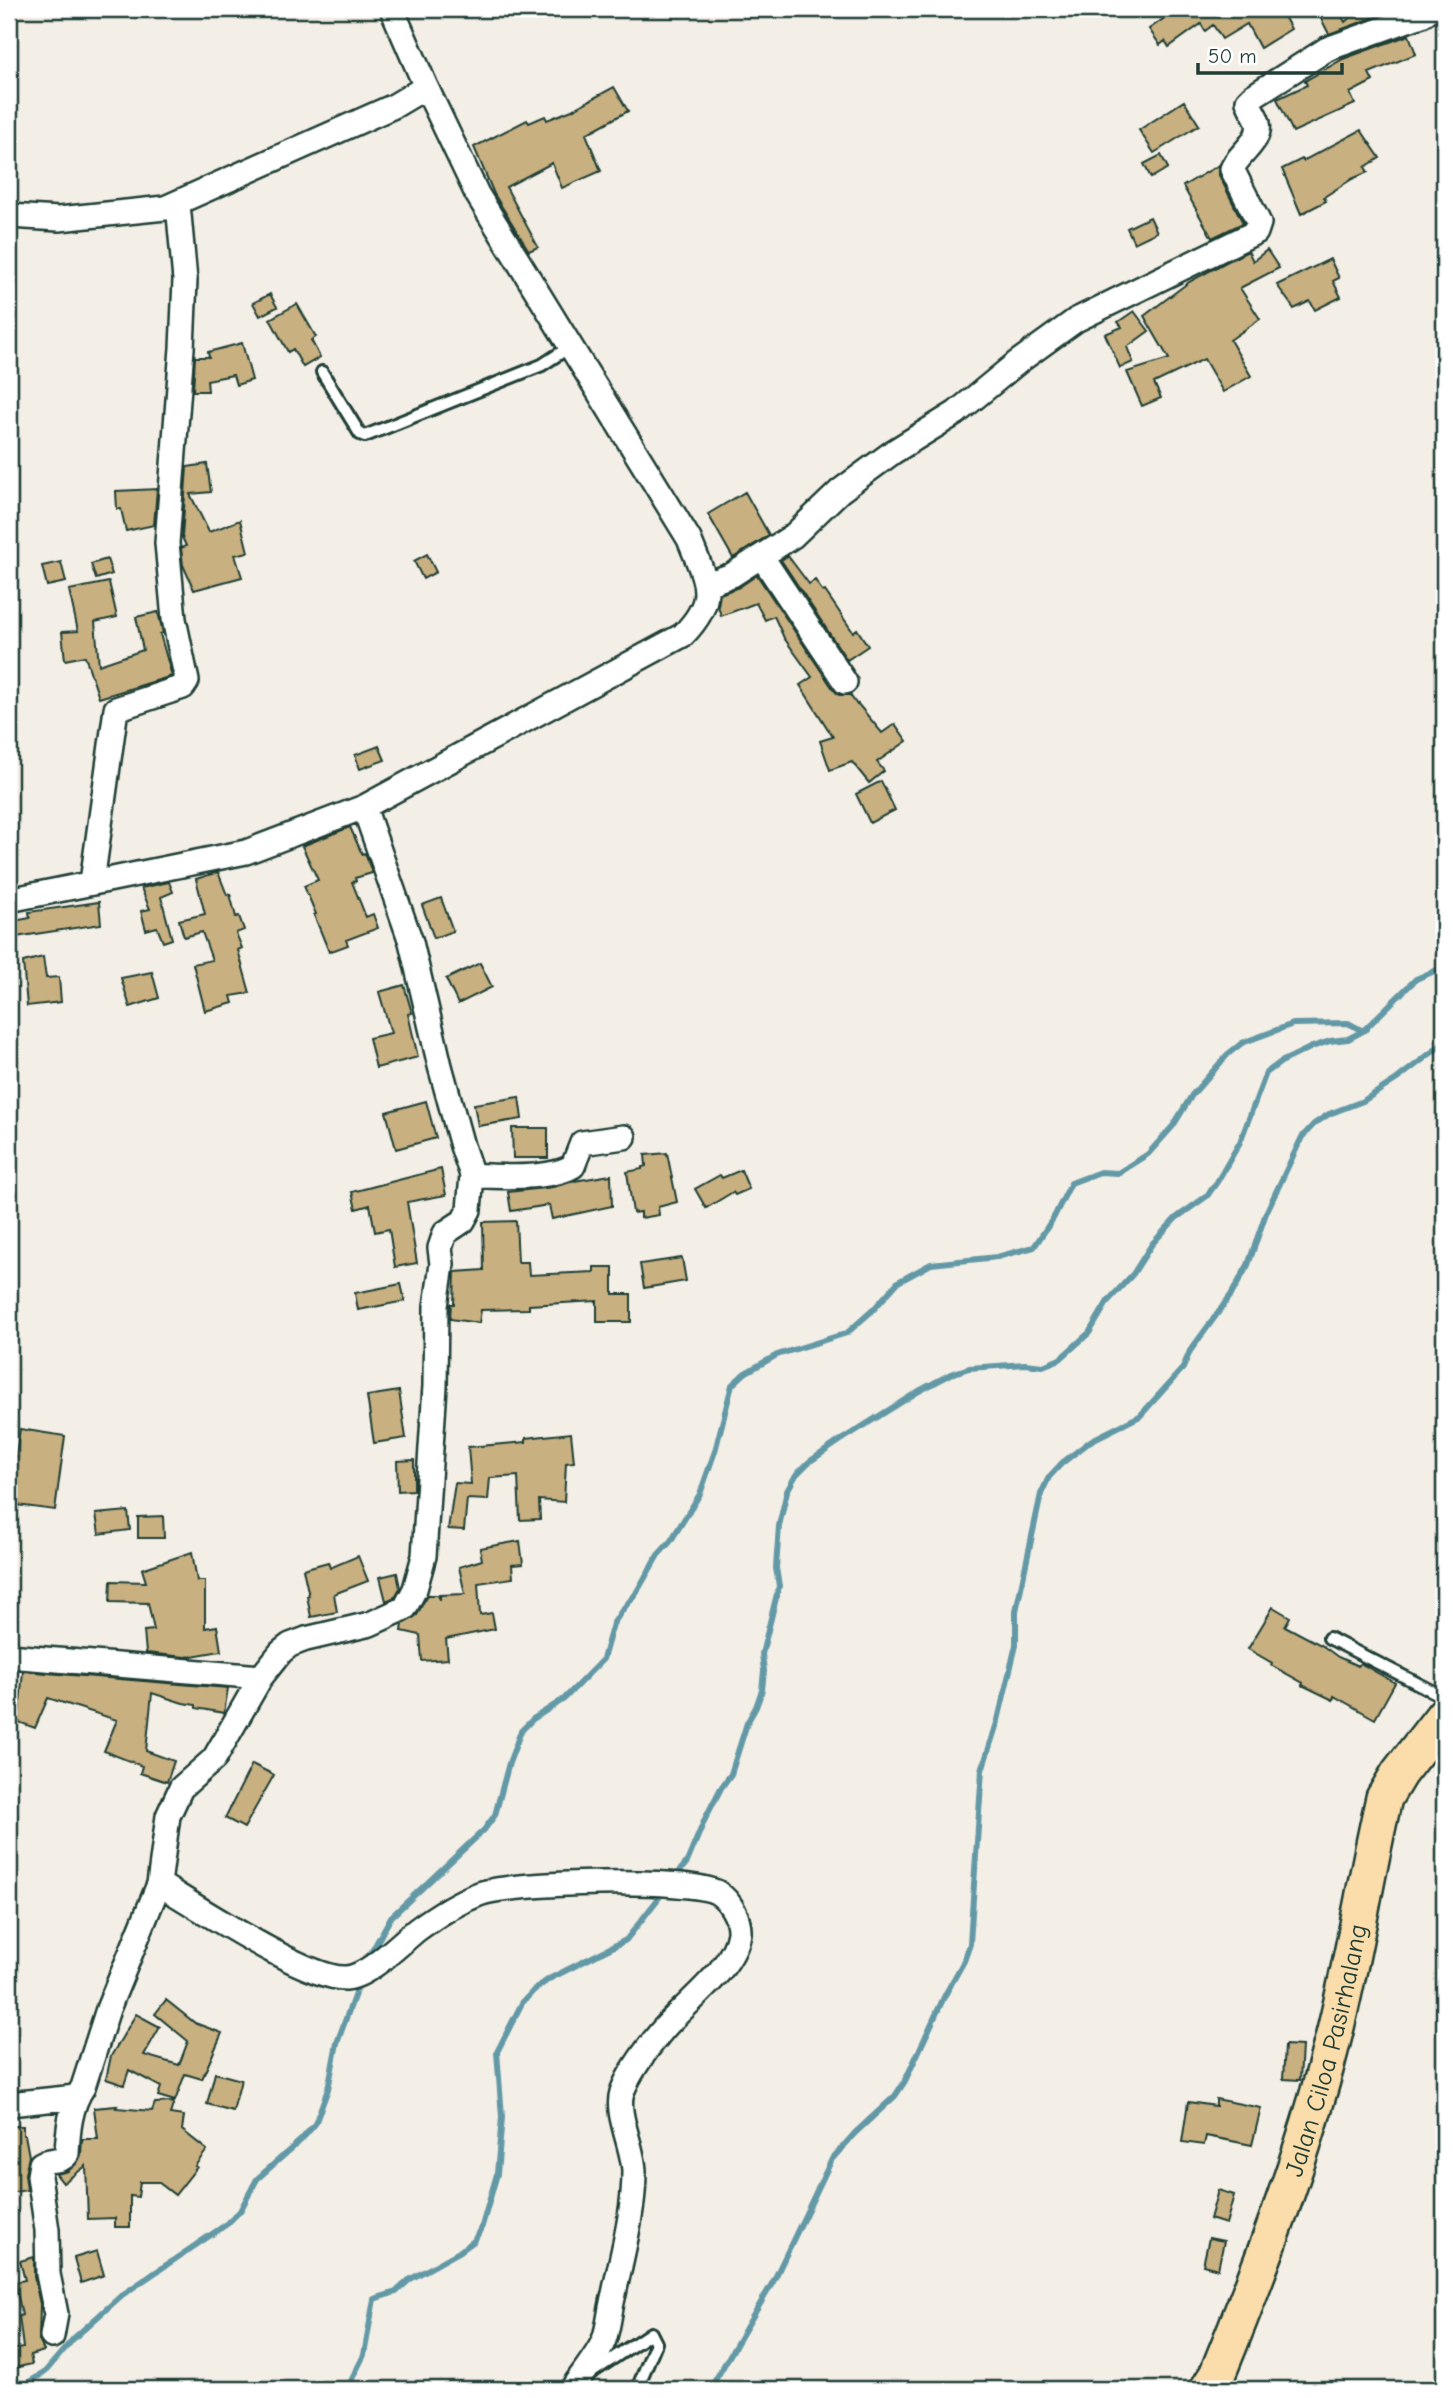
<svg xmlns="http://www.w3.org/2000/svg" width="1453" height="2398" viewBox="0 0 1453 2398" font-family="'Comic Neue',sans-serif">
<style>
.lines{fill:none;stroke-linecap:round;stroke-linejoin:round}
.stream{stroke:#6399a6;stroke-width:6}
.building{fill:#c8b080;stroke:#1f3d34;stroke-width:2}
.lane-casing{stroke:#1f3d34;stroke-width:16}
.street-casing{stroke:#1f3d34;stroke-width:28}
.primary-casing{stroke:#1f3d34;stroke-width:40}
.lane{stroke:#fff;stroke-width:10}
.street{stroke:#fff;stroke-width:23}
.primary{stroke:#fbddab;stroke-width:35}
.labels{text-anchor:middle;stroke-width:7;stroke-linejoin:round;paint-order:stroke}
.street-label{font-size:26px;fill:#1f3d34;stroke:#fff}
</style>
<rect width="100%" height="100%" fill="#f4efe6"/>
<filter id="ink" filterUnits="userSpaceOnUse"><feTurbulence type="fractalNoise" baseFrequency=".0143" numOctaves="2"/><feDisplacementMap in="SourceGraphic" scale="14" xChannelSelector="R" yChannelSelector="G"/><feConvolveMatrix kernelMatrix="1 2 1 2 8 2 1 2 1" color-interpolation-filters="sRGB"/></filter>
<g filter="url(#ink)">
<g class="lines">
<path class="stream" d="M674,1878L687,1862L705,1819L721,1788L731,1774L747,1723L756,1707L762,1690L764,1671L762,1654L779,1586L776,1568L779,1526L787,1491L796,1475L809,1462L841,1440L919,1391L951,1374L969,1368L1025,1364L1043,1366L1060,1359L1089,1333L1108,1301L1133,1274L1152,1244L1176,1218L1207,1196L1217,1182L1240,1142L1266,1073L1281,1062L1312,1047L1330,1041L1348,1039L1363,1031L1416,979L1444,967
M367,1960L391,1917L484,1830L495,1815L509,1763L521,1731L533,1719L564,1699L603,1659L613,1624L623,1609L635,1595L658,1555L670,1542L700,1494L715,1451L732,1385L745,1373L777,1355L847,1333L874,1309L898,1282L931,1264L997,1257L1034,1247L1054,1217L1071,1183L1100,1172L1118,1173L1148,1154L1173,1126L1192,1095L1228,1054L1242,1043L1293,1024L1348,1023L1363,1031L1367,1029
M17,2389L44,2373L74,2338L122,2295L227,2224L240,2211L257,2179L301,2140L315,2124L328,2089L337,2043L360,1980
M347,2389L364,2355L374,2299L396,2292L409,2280L459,2252L474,2241L482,2226L497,2174L502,2117L497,2052L522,2003L534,1990L549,1979L626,1940L665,1890
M710,2389L773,2282L832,2159L855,2133L895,2096L905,2081L945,1995L964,1961L970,1944L971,1927L982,1770L998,1720L1016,1645V1611L1041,1494L1049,1477L1062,1463L1092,1440L1140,1416L1183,1368L1190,1351L1231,1295L1248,1265L1266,1213L1302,1137L1314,1124L1329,1114L1363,1101L1397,1079L1444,1043"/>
</g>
<path class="building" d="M1191,9H1280L1291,29L1260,48L1247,24L1222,39L1213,25L1205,31L1201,24L1169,47L1165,41L1160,45L1149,29L1176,10L1180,16Z
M1316,9H1338L1345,22L1360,9H1387L1378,16L1329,34Z
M1409,35L1416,54L1369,73L1373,81L1350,93L1355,104L1293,132L1277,99L1307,85L1305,81L1343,59Z
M614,87L628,111L586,134L601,171L562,188L552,163L506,187L538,247L529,251L494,194L474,147L527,120L529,123L545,116L547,120L572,110Z
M1184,101L1199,125L1154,153L1139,130Z
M1361,130L1380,158L1365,167L1368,172L1352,179L1324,197L1326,201L1301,214L1282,169L1302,159L1303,161Z
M1161,155L1168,168L1151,178L1144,164Z
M1219,165V175L1243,223L1212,238L1183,186Z
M1150,217L1157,232L1134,243L1127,228Z
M1267,250L1279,268L1240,288L1260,319L1230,340L1251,376L1223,392L1204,359L1154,383L1161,398L1142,406L1127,372L1169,359L1144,316L1189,282L1226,262L1248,251L1253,261Z
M1330,259L1339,278L1333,281L1341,297L1315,310L1310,301L1294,309L1277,285Z
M270,294L277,307L260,316L253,303Z
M297,304L316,337L311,340L320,357L303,367L293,349L288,352L270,319Z
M1134,311L1149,331L1127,347L1133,362L1120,368L1105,334L1122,327L1118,322Z
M242,343L252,380L236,385L233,375L207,380L208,391H193L195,357H209L208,352Z
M207,464L211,492L190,494L209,532L240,520L248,552L235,555L242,577L194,590L183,565L181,548L186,546L182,537L187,467Z
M157,489L154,525L126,531L121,509H117L116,491Z
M745,492L769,535L733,558L708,514Z
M427,554L436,572L423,579L414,561Z
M788,556L809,584L815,580L823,592L825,591L853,632L857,629L868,646L847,660L781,560Z
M107,559L112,574L96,579L91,564Z
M61,562L66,582L47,586L42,566Z
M757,575L834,690L839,695H850L857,705L858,704L882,733L895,724L907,741L877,762L884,771L869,783L852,762L830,770L820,741L833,737L800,685L812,677L784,638L774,616L765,620L756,603L721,616L718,606L720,594L739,587Z
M109,582L117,617L95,622L99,665L143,650L136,617L158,612L163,633L160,634L172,676L99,698L85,656L65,660L62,632L78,631L69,590Z
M379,746L385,760L360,769L355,755Z
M881,781L895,810L870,823L856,794Z
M350,827L362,854L365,853L372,873L355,878L356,881L352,882L366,917L373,914L378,928L346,940L348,945L329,952L314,915L316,914L304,886L318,880L302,846Z
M218,872L227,895L230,894L236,917L239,916L244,930L236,933L242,948L238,950L250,993L231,996L233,1003L205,1011L193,964L212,960L202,932L184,937L179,920L205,914L196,879Z
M169,882L173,892L161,897L172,939L163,942L157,927L146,930L141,911L150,909L141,888Z
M441,898L453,931L434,938L422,905Z
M99,902L101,924L9,938V922L30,918L29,912Z
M43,957L46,978L59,977L61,1002L27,1006L23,962Z
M480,963L492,987L458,1004L446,979Z
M152,972L159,998L130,1007L121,978Z
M404,985L412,1013L408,1014L418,1057L376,1068L369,1038L391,1033L379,992Z
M519,1097L522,1119L478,1126L474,1104Z
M426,1101L436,1138L396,1149L386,1112Z
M512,1128H548V1158H513Z
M667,1153L677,1202L658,1207L659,1215L641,1218V1212L633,1213L627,1172L642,1169V1167L646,1166L645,1155Z
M441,1169L446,1195L407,1202L417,1263L395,1267L389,1229L375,1232L370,1205L356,1209L352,1192Z
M741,1170L749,1189L735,1195L733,1192L706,1208L695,1189L720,1175L722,1178Z
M611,1175L612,1206L552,1219L549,1205L511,1211L508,1192L553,1187L574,1181Z
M516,1221L518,1262H528L529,1275L594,1272V1267H613V1294H631V1322H597V1301L529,1305V1309L481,1310L479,1323L450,1319L451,1304H454L455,1272L484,1270L483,1222Z
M682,1258L686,1281L644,1288L640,1264Z
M401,1284L405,1301L358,1310L355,1293Z
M399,1391L406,1438L374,1443L367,1396Z
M20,1429L65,1436L55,1510L9,1504V1472H13Z
M571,1433L574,1462L566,1463L564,1502L539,1500L540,1519L520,1520L518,1476L490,1478L488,1500L467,1499L464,1530L448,1529L455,1483L471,1484L468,1447L526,1442V1438Z
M414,1460V1490L398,1491L397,1461Z
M128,1511L130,1530L99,1534L96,1514Z
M163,1516L164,1538H138V1517Z
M520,1541L523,1564L512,1565L513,1578L478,1583L480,1615L492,1613L495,1629L446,1639L448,1659L422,1661L420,1635L402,1631L403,1624L417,1615L427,1595H438L440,1600V1595L465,1594L459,1567L482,1560L480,1548Z
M192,1552L197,1581H205V1628L217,1626L221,1651L186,1657L146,1653L144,1631L154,1630L148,1603L110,1602L111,1581L146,1582L142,1569Z
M358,1556L368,1581L334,1594L337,1612L311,1617L307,1596H309L303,1569L328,1562L330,1568Z
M397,1573L400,1588L395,1597L386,1601L380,1577Z
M1273,1607L1290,1617L1285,1626L1323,1646L1338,1657L1358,1666L1360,1663L1395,1683L1375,1719L1334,1696L1333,1700L1302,1685L1303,1683L1271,1665L1272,1663L1248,1649Z
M23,1671L228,1688L224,1713L196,1708V1705L183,1703L152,1693L146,1751L174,1761L167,1782L140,1773L142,1766L104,1751L117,1720L48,1698L35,1728L16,1721L19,1713Z
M252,1764L274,1775L244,1828L225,1818Z
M166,2000L195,2023L222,2033L202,2079L185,2074L175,2101L158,2096L161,2087L129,2070L124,2085L106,2079L111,2056L136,2014L160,2027L144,2055L179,2065L188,2041L155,2014Z
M1285,2045L1302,2046L1300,2080L1283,2079Z
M215,2073L241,2080L233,2111L207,2104Z
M1216,2099L1261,2108L1252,2145L1206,2136L1204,2145L1182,2142L1188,2102L1216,2106Z
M174,2102L170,2114L184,2116L182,2130L207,2150L195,2166L197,2167L175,2195L158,2182H140L138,2197L130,2196V2227H115V2218L88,2219L86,2166L63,2183L56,2174L68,2171L77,2163L81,2155L82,2139H98L94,2108L117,2106L116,2108L152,2111L155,2103Z
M9,2126H23V2135H25L29,2156L25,2174L27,2190L9,2193Z
M1218,2190L1234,2195L1226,2224L1210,2219Z
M1209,2238L1224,2241L1218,2269L1203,2265Z
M97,2251L104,2275L81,2283L74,2258Z
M34,2257V2277L40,2304L39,2340L44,2351L30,2355L32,2364L14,2368L11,2350L23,2348L19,2316L22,2315L15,2282L25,2280L20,2261Z"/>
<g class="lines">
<defs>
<path id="lane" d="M322,372L360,434L365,436L542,365L571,346
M1329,1638L1444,1697
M594,2371L651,2333L656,2343L637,2389"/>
<path id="street" d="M9,216L59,219L165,208L394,106L426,87
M762,557L845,682
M707,584L732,575L793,536L840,491L893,452L956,413L1018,362L1076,320L1256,232L1259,223L1232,169C1238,154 1262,141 1258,123C1257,116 1250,109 1248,101L1253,96L1327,49L1422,15L1431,9
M364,807L411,942L440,1066L462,1146L472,1175L469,1210L463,1221L445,1233L440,1248L442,1264L436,1306L435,1386L424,1556L415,1589L405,1608L370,1624L306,1639L290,1645L281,1652L261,1677L214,1759L181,1788L168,1816L159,1884C196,1906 308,1980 346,1978C368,1977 401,1942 418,1929C437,1915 458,1902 479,1894C509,1882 693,1877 718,1893C730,1901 740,1918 739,1933C734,1970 683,2004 660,2033C646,2050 630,2071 622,2092C615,2114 634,2148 634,2172C634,2213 622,2254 614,2294C610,2308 609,2326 604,2340C597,2357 582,2373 572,2389
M92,882L116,709L183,687L187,681L174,619L167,543L182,348L185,280L178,204
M9,900L246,852L364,807L683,635C719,598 706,582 689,539L477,194L426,87L392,9
M472,1175C498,1177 550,1180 573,1166L582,1143L624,1137
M9,1656L261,1677
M9,2104L76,2097
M52,2336L56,2314L48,2274L47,2230L39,2176L41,2164C49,2158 61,2163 67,2154C68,2131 70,2106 83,2087L108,2009L159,1884"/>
<g id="primary">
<path id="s1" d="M1208,2389L1217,2375C1261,2267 1303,2157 1332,2043C1353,1962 1365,1880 1384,1798L1399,1773L1444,1715"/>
</g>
</defs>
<use href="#lane" class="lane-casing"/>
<use href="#street" class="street-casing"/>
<use href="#primary" class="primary-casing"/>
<use href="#lane" class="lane"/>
<use href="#street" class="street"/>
<use href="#primary" class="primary"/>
</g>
</g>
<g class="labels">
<g class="street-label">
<text dy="9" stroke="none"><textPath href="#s1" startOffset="360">Jalan Ciloa Pasirhalang</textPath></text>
</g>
</g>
<rect width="1453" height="2398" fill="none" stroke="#fff" stroke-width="35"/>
<rect x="18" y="18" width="1418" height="2363" fill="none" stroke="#1f3d34" stroke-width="2.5" filter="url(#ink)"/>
<path d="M1198 63v10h144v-10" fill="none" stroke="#1f3d34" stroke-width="3.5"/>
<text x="1208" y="63" font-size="21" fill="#1f3d34" stroke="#ffffff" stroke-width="5" paint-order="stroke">50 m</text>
</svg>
